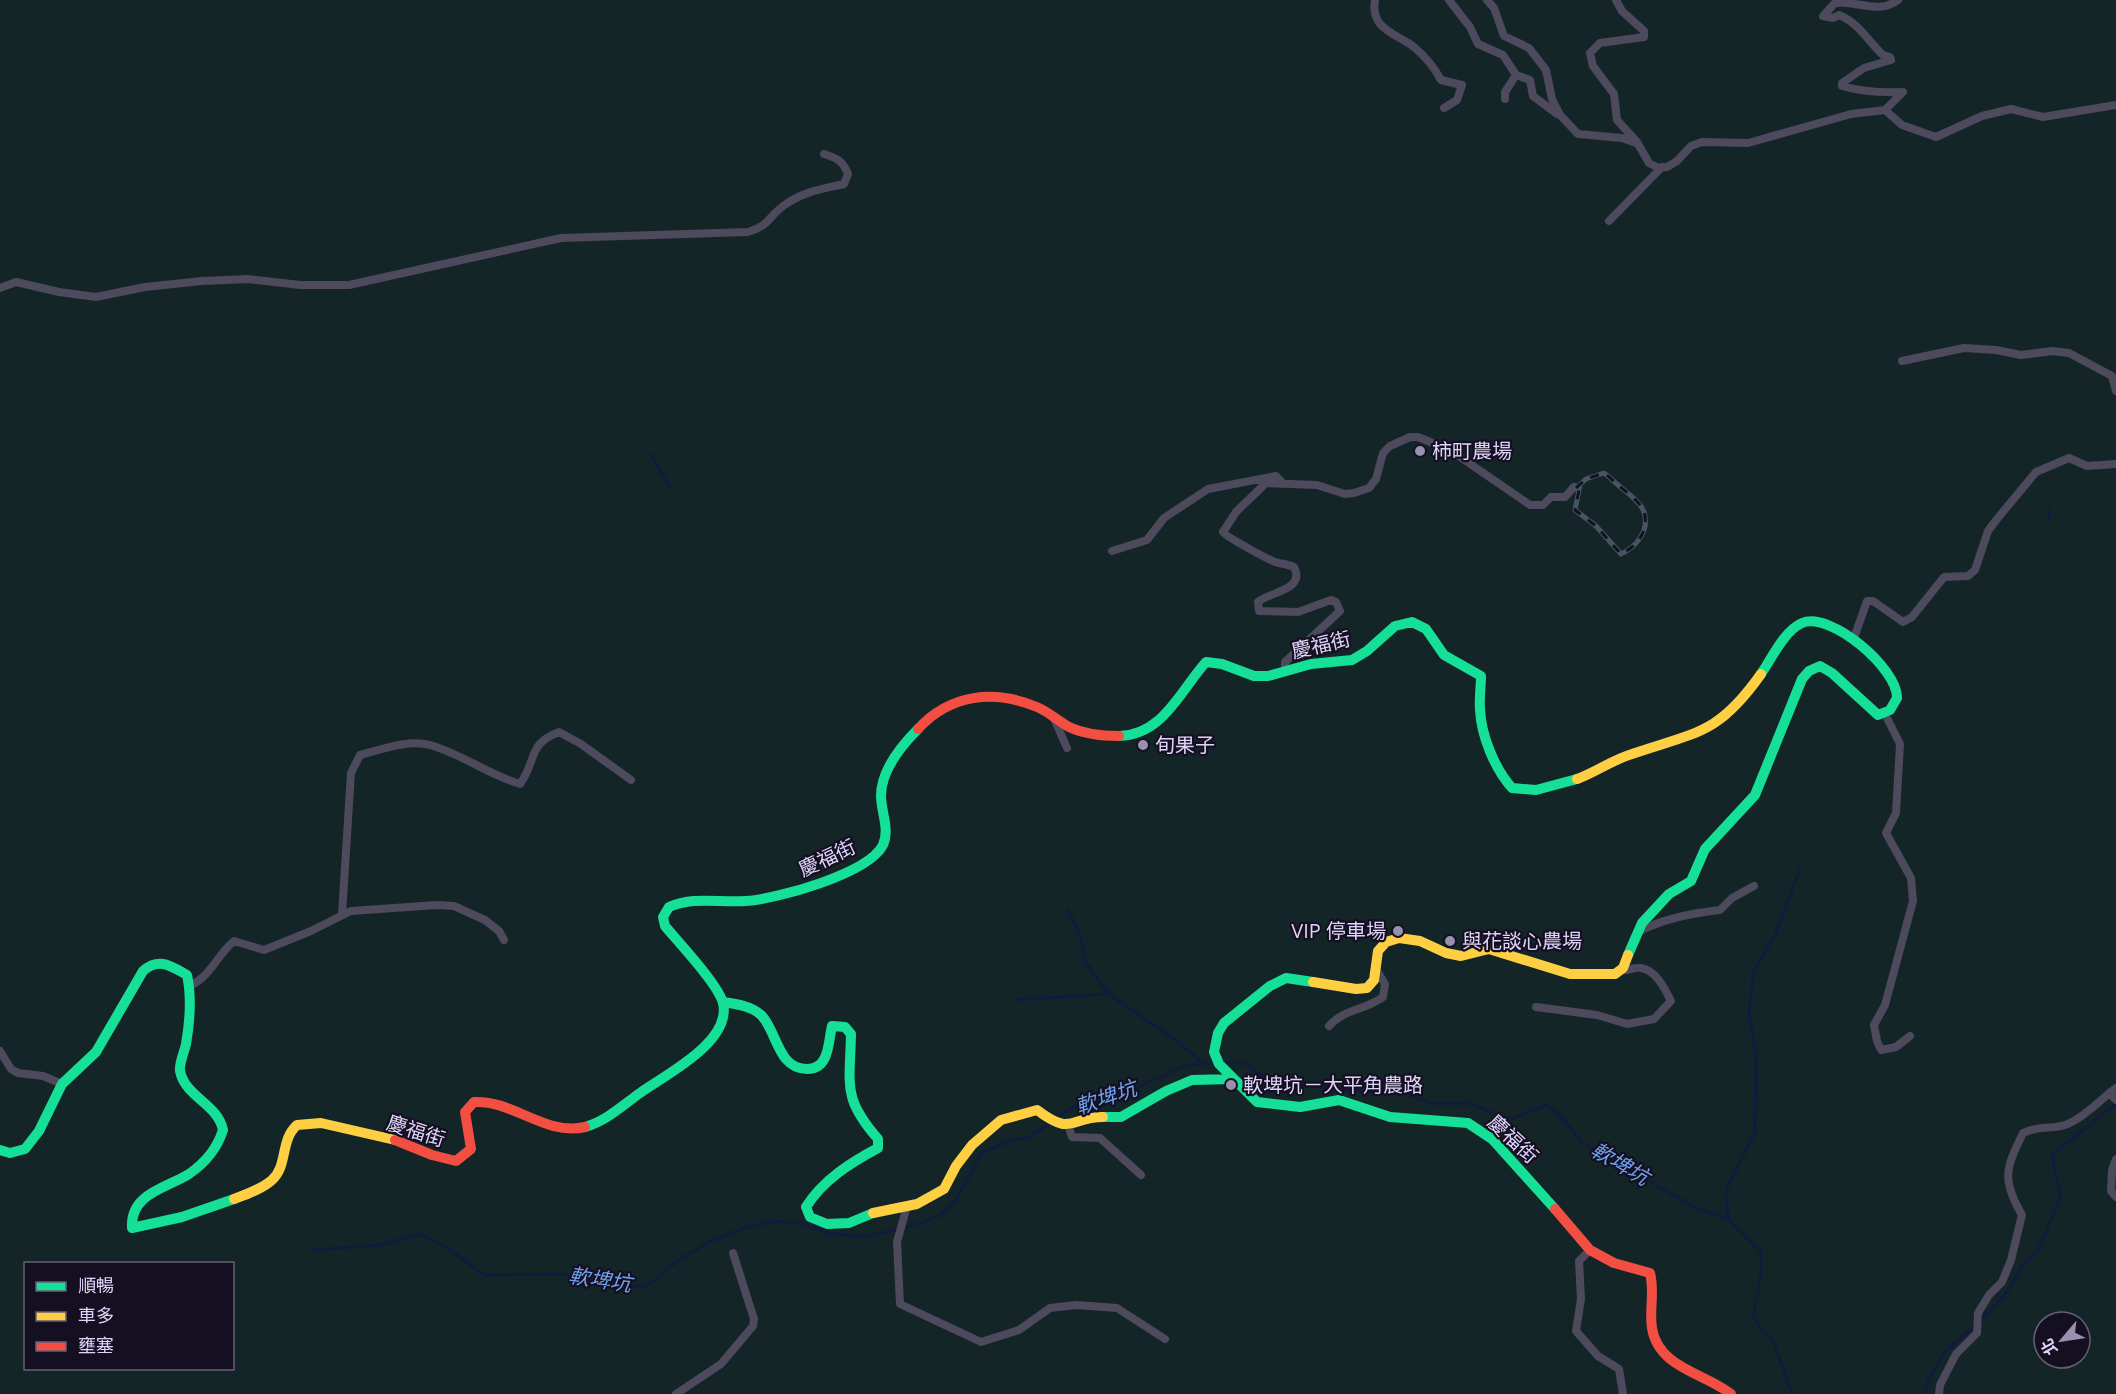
<svg xmlns="http://www.w3.org/2000/svg" width="2116" height="1394" viewBox="0 0 2116 1394" font-family="'Open Sans','Noto Sans TC',sans-serif">
<style>
.green{fill:#142528;fill-rule:evenodd}
.lines{fill:none;stroke-linecap:round;stroke-linejoin:round}
.stream{stroke:#111b3c;stroke-width:3}
.street{stroke:#4c4a5c;stroke-width:8}
.fast{stroke:#16e098;stroke-width:10}
.slow{stroke:#ffcf43;stroke-width:10}
.jam{stroke:#f24e42;stroke-width:10}
.rail-casing{stroke:#465564;stroke-width:5}
.rail{stroke:#151021;stroke-width:3;stroke-dasharray:9;stroke-linecap:butt}
.poi-dot{fill:#9891ad;stroke:#151021;stroke-width:2}
.labels{text-anchor:middle;stroke-width:4.5;stroke-linejoin:round;paint-order:stroke}
.poi-label{font-size:20px;fill:#ded4fa;stroke:#151021;text-anchor:start}
.street-label{font-size:20px;fill:#ded4fa;stroke:#151021}
.water-label{font-size:21px;font-style:italic;fill:#6ea2ef;stroke:#151021}
</style>
<rect width="100%" height="100%" fill="#16141d"/>
<path class="green" d="M0,0H2116V1394H0ZM26,1264H232V1368H26ZM2044,1322H2080V1358H2044Z"/>
<g class="lines">
<path class="stream" d="M650,454L670,486
M2049,518V510
M1068,910L1080,935L1086,962L1108,994
M1014,1000L1108,994L1173,1038L1204,1064
M1222,1063L1243,1062L1273,1083L1406,1095L1436,1104L1470,1103L1509,1120L1546,1105L1561,1116L1582,1143L1698,1209L1728,1219L1761,1252V1274L1753,1318L1774,1343L1792,1394
M1057,1118L1075,1106L1123,1094L1187,1065L1215,1063
M1728,1218L1726,1190L1755,1132L1756,1057L1749,1010L1754,971L1775,935L1800,869
M311,1250L380,1245L419,1234L449,1249L484,1275L561,1274L608,1285L647,1286L679,1260L711,1241L747,1227L775,1221L801,1223L830,1233L862,1237L901,1229L937,1217L954,1203L982,1153L1007,1142L1031,1136L1049,1124
M1925,1394L1928,1381L1945,1352L1991,1310L2009,1289L2022,1266L2037,1253L2061,1196L2054,1169L2053,1154L2116,1104"/>
<path class="street" d="M1375,0C1370,29 1395,33 1414,47C1426,57 1434,67 1441,80L1462,85L1457,100L1444,108
M1449,0L1470,27L1478,44L1503,55L1516,75L1505,92V99
M1487,0L1494,8L1504,36L1529,48L1546,70L1552,99L1560,115L1578,134L1622,138L1636,143
M1616,0L1622,11L1644,31V37L1600,43L1590,53L1593,66L1614,94L1617,120L1637,142L1649,163L1659,168L1667,167L1677,161L1691,146L1702,142L1748,143L1851,114L1885,110L1902,125L1936,137L1982,116L2011,109L2043,117L2116,105
M1516,75L1530,80L1533,96L1557,114
M1885,110L1903,92C1882,93 1863,92 1842,86V83L1864,68L1891,60L1890,57L1883,55C1868,41 1859,23 1839,15L1833,18L1823,16L1835,3C1858,0 1878,15 1898,0
M1609,221L1662,167
M0,288L16,282L59,292L96,297L145,287L202,281L248,279L300,285H349L561,238L748,232C770,226 769,215 786,204C805,191 822,189 844,184L848,174C843,161 837,158 824,154
M1902,361L1964,348L1996,350L2021,355L2053,351L2069,353L2112,376L2116,391
M1112,551L1147,540L1164,518L1208,489L1276,476L1282,482
M1854,638L1867,601H1873L1903,622L1912,617L1944,577L1968,576L1975,570L1988,531L1997,519L2036,472L2069,458L2087,466L2116,464
M1285,672V662L1340,611L1336,602L1331,600L1298,612L1259,611L1258,602C1269,592 1306,590 1294,567C1288,564 1281,564 1275,562C1267,559 1225,536 1223,532L1236,512L1266,483L1317,485L1345,494L1354,493L1369,488L1376,479L1383,453L1390,446L1410,437H1418L1450,450L1530,505H1543L1551,497H1565L1574,487
M1885,714L1900,744L1896,813L1886,833L1911,878L1913,901L1885,1005L1874,1025L1877,1041L1881,1050L1896,1047L1910,1036
M1053,716L1067,748
M342,914L351,773L360,755C380,750 409,739 430,745C462,754 489,775 520,784C537,761 527,744 559,732L581,744L631,780
M1638,932C1662,919 1693,913 1720,910L1732,898L1754,886
M190,986C211,976 217,955 234,941L264,950L311,931L351,911L437,905L454,906L485,920L499,931L504,940
M1536,1007L1597,1015L1627,1024L1654,1019L1671,1001C1665,989 1656,970 1641,968C1634,967 1628,971 1621,970
M1329,1026C1345,1008 1364,1011 1383,997L1385,984L1376,969
M0,1051L11,1069L18,1073L43,1076L62,1084
M2109,1093L2116,1100
M1068,1125L1072,1137L1100,1138L1141,1175
M2116,1159L2112,1170L2111,1191L2116,1197
M907,1206L897,1242L900,1304L981,1342L1019,1330L1050,1308L1076,1305L1117,1308L1165,1339
M1590,1250L1579,1261L1581,1299L1576,1331L1598,1356L1619,1369L1623,1394
M676,1394L721,1364L753,1326L754,1319L733,1253
M1939,1394L1940,1385L1956,1354L1977,1333L1978,1313L1989,1295L2002,1282L2011,1260L2022,1215C2001,1179 2006,1168 2023,1133C2041,1124 2054,1131 2070,1123C2087,1115 2101,1099 2116,1088"/>
<path class="fast" d="M1119,736C1163,735 1180,691 1206,662L1222,664L1254,676H1268L1311,664L1352,660L1367,651L1395,626L1412,622L1426,629L1444,655L1481,676C1481,687 1479,698 1480,709C1481,736 1495,769 1512,788L1536,790L1577,779
M1628,955L1642,923L1669,894L1691,881L1705,849L1755,795L1802,679L1809,671L1820,666L1832,673L1878,715L1890,710L1897,698C1898,669 1831,611 1802,623C1784,631 1772,658 1761,674
M1313,982L1286,978L1270,986L1224,1023L1218,1033L1214,1052L1219,1064L1257,1102L1300,1107L1339,1100L1390,1117L1468,1123L1492,1139L1555,1209
M723,1002C736,1004 752,1006 762,1016C777,1032 778,1069 807,1069C830,1069 828,1042 832,1026L845,1027L851,1034C850,1085 842,1098 878,1139V1148C850,1163 823,1180 806,1207L810,1217L827,1224L849,1223L873,1213
M1103,1117H1121L1166,1091L1192,1080L1233,1079
M585,1127C606,1121 622,1106 640,1093C665,1075 732,1042 723,1003C718,984 679,943 665,926L663,917L669,907C694,896 719,903 746,901C777,899 868,874 883,845C890,829 881,812 881,796C881,771 901,746 918,729
M0,1150L10,1153L25,1149L39,1131L62,1084L96,1052L143,971C159,957 171,966 187,975C192,998 190,1021 186,1044C184,1053 179,1063 180,1071C185,1097 218,1104 223,1130C217,1149 205,1163 189,1174C167,1188 130,1193 132,1228L182,1217L234,1199"/>
<path class="slow" d="M1577,779C1596,772 1612,760 1632,754C1696,732 1718,735 1761,674
M1313,982L1356,989L1367,988L1374,980L1378,951L1386,942L1399,938L1420,941L1446,953L1461,956L1489,949L1570,974H1615L1623,968L1628,955
M234,1199C247,1194 262,1189 272,1180C288,1166 280,1140 297,1125L321,1123L395,1140
M873,1213L917,1204L944,1189L956,1166L972,1145L1001,1120L1037,1110C1073,1137 1069,1117 1103,1117"/>
<path class="jam" d="M918,729C950,694 994,689 1037,707C1049,712 1058,721 1069,727C1084,734 1103,736 1119,736
M395,1140L432,1155L456,1161L471,1149L465,1112L474,1102C514,1100 544,1136 585,1127
M1555,1209L1590,1250L1614,1263L1650,1273C1655,1292 1649,1310 1652,1328C1658,1368 1705,1373 1731,1394"/>
<defs>
<path id="rail" d="M1576,488L1586,479L1604,473C1610,477 1612,480 1618,485C1626,492 1641,502 1644,512C1650,531 1636,547 1621,554L1596,526L1575,510L1580,485"/>
</defs>
<use href="#rail" class="rail-casing"/>
<use href="#rail" class="rail"/>
</g>
<g class="poi-dot">
<circle cx="1420" cy="451" r="6"/>
<circle cx="1143" cy="745" r="6"/>
<circle cx="1398" cy="931" r="6"/>
<circle cx="1450" cy="941" r="6"/>
<circle cx="1231" cy="1085" r="6"/>
</g>
<g class="labels">
<g class="poi-label">
<text x="1432" y="458">柿町農場</text>
<text x="1155" y="752">旬果子</text>
<text x="1386" y="938" text-anchor="end">VIP 停車場</text>
<text x="1462" y="948">與花談心農場</text>
<text x="1243" y="1092">軟埤坑－大平角農路</text>
</g>
<g class="street-label">
<text transform="translate(1321 645) rotate(-13)" y="7">慶福街</text>
<text transform="translate(827 858) rotate(-25)" y="7">慶福街</text>
<text transform="translate(416 1131) rotate(18)" y="7">慶福街</text>
<text transform="translate(1513 1139) rotate(43)" y="7">慶福街</text>
</g>
<g class="water-label">
<text transform="translate(1106 1098) rotate(-19)" y="7">軟埤坑</text>
<text transform="translate(1620 1164) rotate(30)" y="7">軟埤坑</text>
<text transform="translate(600 1280) rotate(8)" y="7">軟埤坑</text>
</g>
</g>
<rect x="24" y="1262" width="210" height="108" fill="#151021" stroke="#655e78" stroke-width="1.5"/>
<rect x="36" y="1282" width="30" height="9" fill="#16e098" stroke="#655e78" stroke-width="1.5"/>
<text x="78" y="1292" font-size="18" fill="#ded4fa">順暢</text>
<rect x="36" y="1312" width="30" height="9" fill="#ffcf43" stroke="#655e78" stroke-width="1.5"/>
<text x="78" y="1322" font-size="18" fill="#ded4fa">車多</text>
<rect x="36" y="1342" width="30" height="9" fill="#f24e42" stroke="#655e78" stroke-width="1.5"/>
<text x="78" y="1352" font-size="18" fill="#ded4fa">壅塞</text>
<g transform="translate(2062 1340) rotate(241)"><circle r="28" fill="#151021" stroke="#655e78" stroke-width="1.5"/>
<path d="M0-4.5L10 22L0 15L-10 22Z" fill="#9891ad"/>
<text y="-9" font-size="16" font-weight="bold" text-anchor="middle" fill="#ded4fa">北</text>
</g>
</svg>
